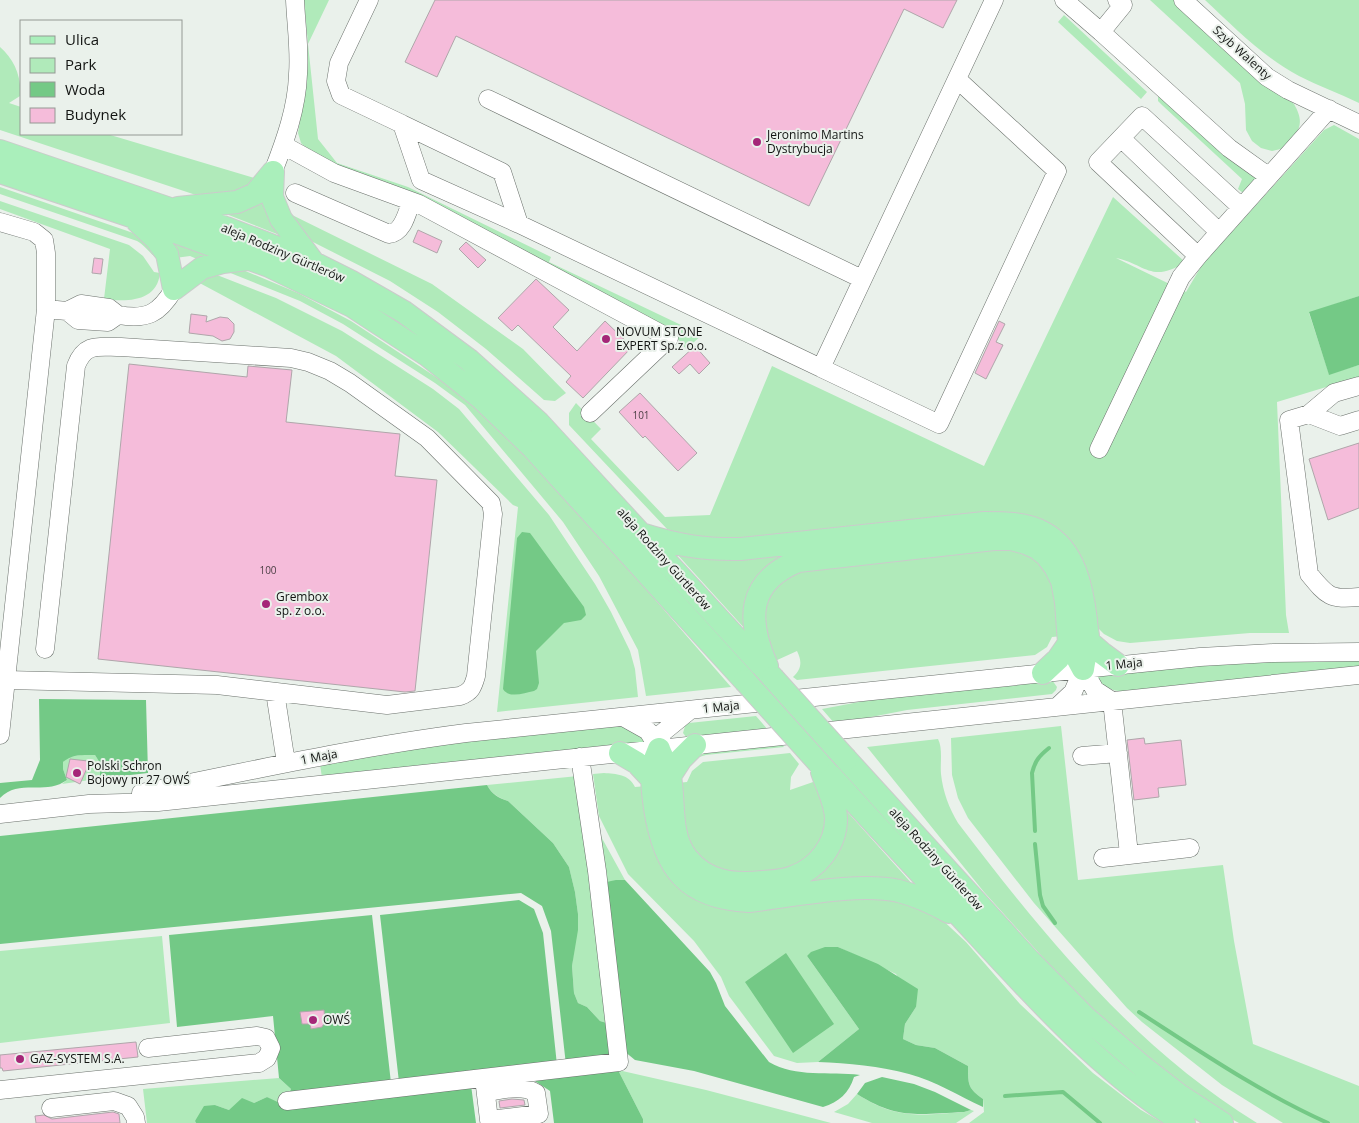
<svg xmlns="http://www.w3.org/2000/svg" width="1359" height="1123" viewBox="0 0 1359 1123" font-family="'Open Sans',sans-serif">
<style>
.green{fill:#b0eaba}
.forest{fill:#73c986}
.water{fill:#74c986}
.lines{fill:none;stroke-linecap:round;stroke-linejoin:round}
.stream{stroke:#74c986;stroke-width:4}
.building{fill:#f5bcda;stroke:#afa6aa}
.minor-casing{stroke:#6b716c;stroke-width:19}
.major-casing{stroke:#cbcbcb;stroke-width:24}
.minor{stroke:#fff;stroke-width:18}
.major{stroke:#aaefbb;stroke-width:22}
.major-bridge-casing{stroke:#cbcbcb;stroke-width:24;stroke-linecap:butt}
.major-bridge{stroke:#aaefbb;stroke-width:22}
.poi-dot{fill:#a52678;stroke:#eaf1eb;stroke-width:2}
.labels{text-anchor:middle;stroke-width:4;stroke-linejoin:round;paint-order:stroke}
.number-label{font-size:10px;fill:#4b3e44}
.street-label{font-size:12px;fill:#121412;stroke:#eaf1eb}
.poi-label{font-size:12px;fill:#121412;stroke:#eaf1eb;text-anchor:start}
</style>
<rect width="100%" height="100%" fill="#eaf1eb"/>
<path class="green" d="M304,0H329L308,44L318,139L337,163L408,187L551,257L549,262L702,335L686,349L673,333L335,166L306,148L301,143L298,133L302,108L308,44Z
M1150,0H1175L1294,104C1306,125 1298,131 1285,148L1272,151L1261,148L1252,141L1246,130L1245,104L1240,83Z
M1205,0H1359V103C1339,93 1318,86 1299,76C1263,57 1234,27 1205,0Z
M1064,15L1147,92L1141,99L1058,22Z
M0,47C14,59 22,77 20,96L9,103L21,107V134H107L261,180L247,192L211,200L0,130Z
M1158,95L1259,180L1248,197L1238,189L1242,179L1162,105L1158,101Z
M1334,125L1359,139V296L1309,313L1329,374L1359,365V377L1277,402L1286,615L1289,633H1250L1130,643L1117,641L1104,634L1097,627L1049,526L1022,514L777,539H685L667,529L569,425V413L576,403L601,429L591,439L665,517L710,515L772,366L984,466L1113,197L1185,262C1152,284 1145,264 1116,258L1186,292L1202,265L1324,130Z
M0,187L139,235L159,260C152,256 146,246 137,241L0,194Z
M266,189L287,238L216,210Z
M0,201L129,245L143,256L154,272L160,273C157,302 127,302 104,299L110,249L0,209Z
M286,212L432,284L523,349L566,393L555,401L544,400L486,349L438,312L390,281L309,240Z
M162,234L224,256L204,262L190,256L175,258Z
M243,270L298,293L351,321L480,406L598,531L652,596L731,687L646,696L638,650L599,576L563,522L465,405L435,383L343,324L300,301L228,272Z
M217,275L276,298L342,331L433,389L459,409L549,515L595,584L611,612L630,651L635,669L638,697L497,712L518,507L513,505L438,432L336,356L194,280Z
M1012,545L1047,565L1063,636L1052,637L1047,647L1035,655L797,680L793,677C802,669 802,661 797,651L775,661L769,650L763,603L792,570Z
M1044,547L797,555L746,630L675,552Z
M1359,659V668L1127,692C1109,691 1105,687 1091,675L1224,662Z
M1052,680L1057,687L1056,690L1052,694L907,710L835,724L822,709L891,696Z
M756,716L769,731L687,738L683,733L685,726L689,723Z
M619,725L651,742L322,778L320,764L416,746Z
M1061,726L1078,880L1223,865L1234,941L1253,1044L1359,1086V1123H1283L1222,1085L1142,1022L1127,1008L1034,903L968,818L958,798L952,775L951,738Z
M938,739C943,748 940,764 941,774C943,792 949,808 958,823C1044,936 1135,1048 1257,1123H1239L1226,1116L1189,1091L1107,1025L1055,971L984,892L867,747Z
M780,743L784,747L706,755L696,758L700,753Z
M790,753L799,764L791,777L790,790L816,781L823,794L827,834L801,867L726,876L689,849L677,783L687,782L692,771L703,762Z
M82,755H95L100,763V777L104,778L62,784L67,780L63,769V762L68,757Z
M604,773C616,774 629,774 635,787L647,786L669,873L896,897L936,914L966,942L1020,1004L1093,1073L1141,1110L1163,1123H969L984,1112L983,1099C968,1088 968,1085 968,1066L935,1048L916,1045L903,1039L905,1024L916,1007L896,974L838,947L807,956L859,1029L818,1062L797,1063L774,1056L729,996L721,977L694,941L628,874L599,816L593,774Z
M578,776L610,1024L600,1021L587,1007L578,1003L574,993L572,966L578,914L575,892L569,867L553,843L508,801C499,798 492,794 487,785Z
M843,807L915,887H706L684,863L792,884Z
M598,831L625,880L606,882Z
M162,936L170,1023L0,1043V951Z
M618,1070L706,1090L831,1123H643V1119Z
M279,1078L291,1089L288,1095L277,1103L267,1097L254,1103L229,1110L215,1105L195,1121L196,1123H147L143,1089Z
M857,1094C897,1120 920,1115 964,1112L971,1110L974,1111L956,1123H872L834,1112L848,1104Z"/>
<path class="forest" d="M39,699L146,700L148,773L104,778L100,777V763L95,755C83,755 72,754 63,762V769L67,780C45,796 19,778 0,798V783L32,780L40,760Z
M487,785C492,794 498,798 508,801L553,843L569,867L575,892L578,914V930L572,966L574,993L578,1003L587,1007L600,1021L610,1024L614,1058L566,1065L551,931L542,906L521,893L0,944V836Z
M616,880H625L710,972L716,983L725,1006L769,1062C796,1078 829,1071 860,1075L854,1077C849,1093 839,1102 823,1107L694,1071L635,1060L624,1051L606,882Z
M519,900L534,909L543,933L557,1065L399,1082L380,915Z
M372,915L391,1083L288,1095L291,1089L279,1078L273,1016L177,1027L169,935Z
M825,947H838L878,964L918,989L916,1007L905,1024L903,1039L916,1045L935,1048L968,1066C968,1085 968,1088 983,1099V1107C959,1096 935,1081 909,1074C880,1066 848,1063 818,1062L859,1029L807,956L811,952Z
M618,1070L643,1119V1123H554L550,1091L532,1079Z
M882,1077L914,1084L935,1092L971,1110L964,1112C919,1114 898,1120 857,1094L865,1083Z
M471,1085L476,1123H196L195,1121L204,1106L215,1105L229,1110L242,1098L254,1103L267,1097L286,1106Z"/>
<path class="water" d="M1359,296V365L1329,375L1309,312Z
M522,532L530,533L533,537L584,607L586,615L581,620L564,623L536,651L539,683L537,689L534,691C524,693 509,699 503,689L517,538Z
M786,953L834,1024L793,1053L745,982Z"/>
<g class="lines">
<path class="stream" d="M1035,831L1032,773C1035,761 1039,756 1049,748
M1035,844L1040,895L1043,906L1055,923
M1139,1012C1201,1052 1261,1093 1328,1123
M1005,1096L1063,1092L1100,1123"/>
</g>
<path class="building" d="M435,0H957L943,28L904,9L809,206L456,36L437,77L405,62Z
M418,230L442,241L437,253L413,242Z
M466,242L486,260L478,268L459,249Z
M94,258L103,259L101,274L92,273Z
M536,279L569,310L553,327L577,351L605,321L632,347L583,398L566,382L571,376L518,325L512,331L498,318Z
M191,314L207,316L206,322L220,317L228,318L234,324V332L230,339L222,341L213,336L189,333Z
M999,321L1005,324L996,342L1003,345L986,379L975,373Z
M695,346L710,363L699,374L690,364L679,374L672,367Z
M129,364L247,377L248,366L292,370L286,422L400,434L395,476L437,480L415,691L405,692L98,659Z
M640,393L697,453L678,471L645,436L643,438L619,412Z
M1359,443V508L1328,520L1309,459Z
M1144,738L1145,744L1181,740L1186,785L1158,788L1159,797L1134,800L1127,740Z
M70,759L88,761V766L80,784L66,777Z
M324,1010L325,1022L322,1027L311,1029L310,1024H302L300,1012Z
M136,1042L138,1057L3,1071L2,1068H0V1055Z
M512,1099L524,1100L525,1105L500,1108L499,1101Z
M113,1112L119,1114L120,1123H36L35,1116L44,1115L52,1119Z"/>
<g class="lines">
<defs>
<path id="minor" d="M369,0L339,63L336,81L341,95L402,124L421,180L519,224L821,368L994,0
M1064,0L1101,32
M1117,0L1123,5L1101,32L1229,148L1268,176
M1183,0L1267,77L1288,90L1359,124
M488,99L862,279
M402,124L502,172L519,224
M1121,138L1219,232
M283,145L334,173L419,204L669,338L590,413
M273,172C285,141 297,108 298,74C300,50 296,24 295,0
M295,193L389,234C403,233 407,213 411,202
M1241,207L1142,116L1098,162L1198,256L1329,109
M0,222L34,232L44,240L46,253V309
M81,304L109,308L118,315L108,322L78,320L67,311Z
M118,315C147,320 159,314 174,289
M821,368L939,424L1057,171L957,79
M1359,386L1334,393L1309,414L1289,420L1309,574C1327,596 1330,600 1359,597
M1309,414L1340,426L1359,420
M1099,449L1181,277L1198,256
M1083,669L1095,690L1112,701L1129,854
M6,680L217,685L387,705L460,696C471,692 473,687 476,676L493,514L491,503L427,438L350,383L330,371L308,362L291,358L121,347C99,347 85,342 76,366L45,649
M275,692L286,763
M1057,707L1073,692L1083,669
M623,717L648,731L659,749
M0,735L46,309L67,311
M659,749L662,733L689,711
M1082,756L1118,753
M141,793C249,771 357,747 466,733L1200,657L1273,653L1359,652
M0,814L89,804L158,802L1359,675
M1103,858L1190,848
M484,1078L489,1120L539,1114L536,1093C522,1084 502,1090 486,1092
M0,1090L259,1063L267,1058L271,1048L266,1038L257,1036L148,1048
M287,1101L619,1062L597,871L580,757
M51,1108L114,1101L128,1106L135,1117L136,1123"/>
<path id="major" d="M0,151L226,228L273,246L314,263L350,281L404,312L469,360L539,423L773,678
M0,172L134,217L269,266L352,306L427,355L482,399L532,447L745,681
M273,172L272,197L281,219L313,262
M178,208L237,202L255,194L273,172
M137,221L156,239L167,254L174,289L202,268L223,262L247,259
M641,534C676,545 704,550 741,549L984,523C1005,523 1026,523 1044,533C1075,550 1082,588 1086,620C1086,627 1089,635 1088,642C1087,651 1084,660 1083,669
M1088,641L1103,654L1118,665
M767,666C747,621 746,582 798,561L994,539H1011L1026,543L1037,548L1046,555L1055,567L1062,581L1066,602L1069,643L1083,669
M1043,673L1058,659L1069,643
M659,749C649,770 652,785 655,808C664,868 686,898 749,901C792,896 858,882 899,891C918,896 933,903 949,912
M659,749C662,757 668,768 670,777C675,804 669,835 687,858C707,883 734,885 763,882C773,881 784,881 793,877C817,869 836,845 836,819C836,803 827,787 822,772
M620,753L637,763L651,778
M846,759L1029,960L1085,1017L1143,1067L1179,1095L1222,1123
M818,762C869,818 921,874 972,929C1037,1000 1102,1072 1184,1123
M670,776L681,759L695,745"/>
</defs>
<use href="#minor" class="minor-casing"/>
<use href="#major" class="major-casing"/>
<use href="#minor" class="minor"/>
<use href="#major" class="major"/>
<defs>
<path id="major-bridge" d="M773,678L846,759
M745,681L818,762"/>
</defs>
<use href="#major-bridge" class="major-bridge-casing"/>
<use href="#major-bridge" class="major-bridge"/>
</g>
<g class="poi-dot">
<circle cx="757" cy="142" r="5"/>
<circle cx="606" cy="339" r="5"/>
<circle cx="266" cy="604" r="5"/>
<circle cx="77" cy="773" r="5"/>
<circle cx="313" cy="1020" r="5"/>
<circle cx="20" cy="1059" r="5"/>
</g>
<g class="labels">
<g class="number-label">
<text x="641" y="419">101</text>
<text x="268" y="574">100</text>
</g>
<g class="street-label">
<text transform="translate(1242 53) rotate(42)" y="4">Szyb Walenty</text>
<text transform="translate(283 253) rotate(23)" y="4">aleja Rodziny Gürtlerów</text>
<text transform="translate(664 559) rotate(48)" y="4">aleja Rodziny Gürtlerów</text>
<text transform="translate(1124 664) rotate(-6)" y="4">1 Maja</text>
<text transform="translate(721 707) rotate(-6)" y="4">1 Maja</text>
<text transform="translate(319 757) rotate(-11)" y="4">1 Maja</text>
<text transform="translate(936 859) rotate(48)" y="4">aleja Rodziny Gürtlerów</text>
</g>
<g class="poi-label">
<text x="767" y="139">Jeronimo Martins<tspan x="767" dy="14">Dystrybucja</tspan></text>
<text x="616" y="336">NOVUM STONE<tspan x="616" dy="14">EXPERT Sp.z o.o.</tspan></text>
<text x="276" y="601">Grembox<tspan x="276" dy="14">sp. z o.o.</tspan></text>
<text x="87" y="770">Polski Schron<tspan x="87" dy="14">Bojowy nr 27 OWŚ</tspan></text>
<text x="323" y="1024">OWŚ</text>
<text x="30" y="1063">GAZ-SYSTEM S.A.</text>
</g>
</g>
<rect x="20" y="20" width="162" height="115" fill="#eaf1eb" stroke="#949994"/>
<rect x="30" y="36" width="25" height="8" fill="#aaefbb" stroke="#949994"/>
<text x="65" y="45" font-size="15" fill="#121412">Ulica</text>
<rect x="30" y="58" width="25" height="15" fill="#b0eaba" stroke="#949994"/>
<text x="65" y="70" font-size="15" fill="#121412">Park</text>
<rect x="30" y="82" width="25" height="15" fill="#74c986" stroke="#949994"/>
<text x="65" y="95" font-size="15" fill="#121412">Woda</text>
<rect x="30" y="108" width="25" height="15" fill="#f5bcda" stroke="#949994"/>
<text x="65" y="120" font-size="15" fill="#121412">Budynek</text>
</svg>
